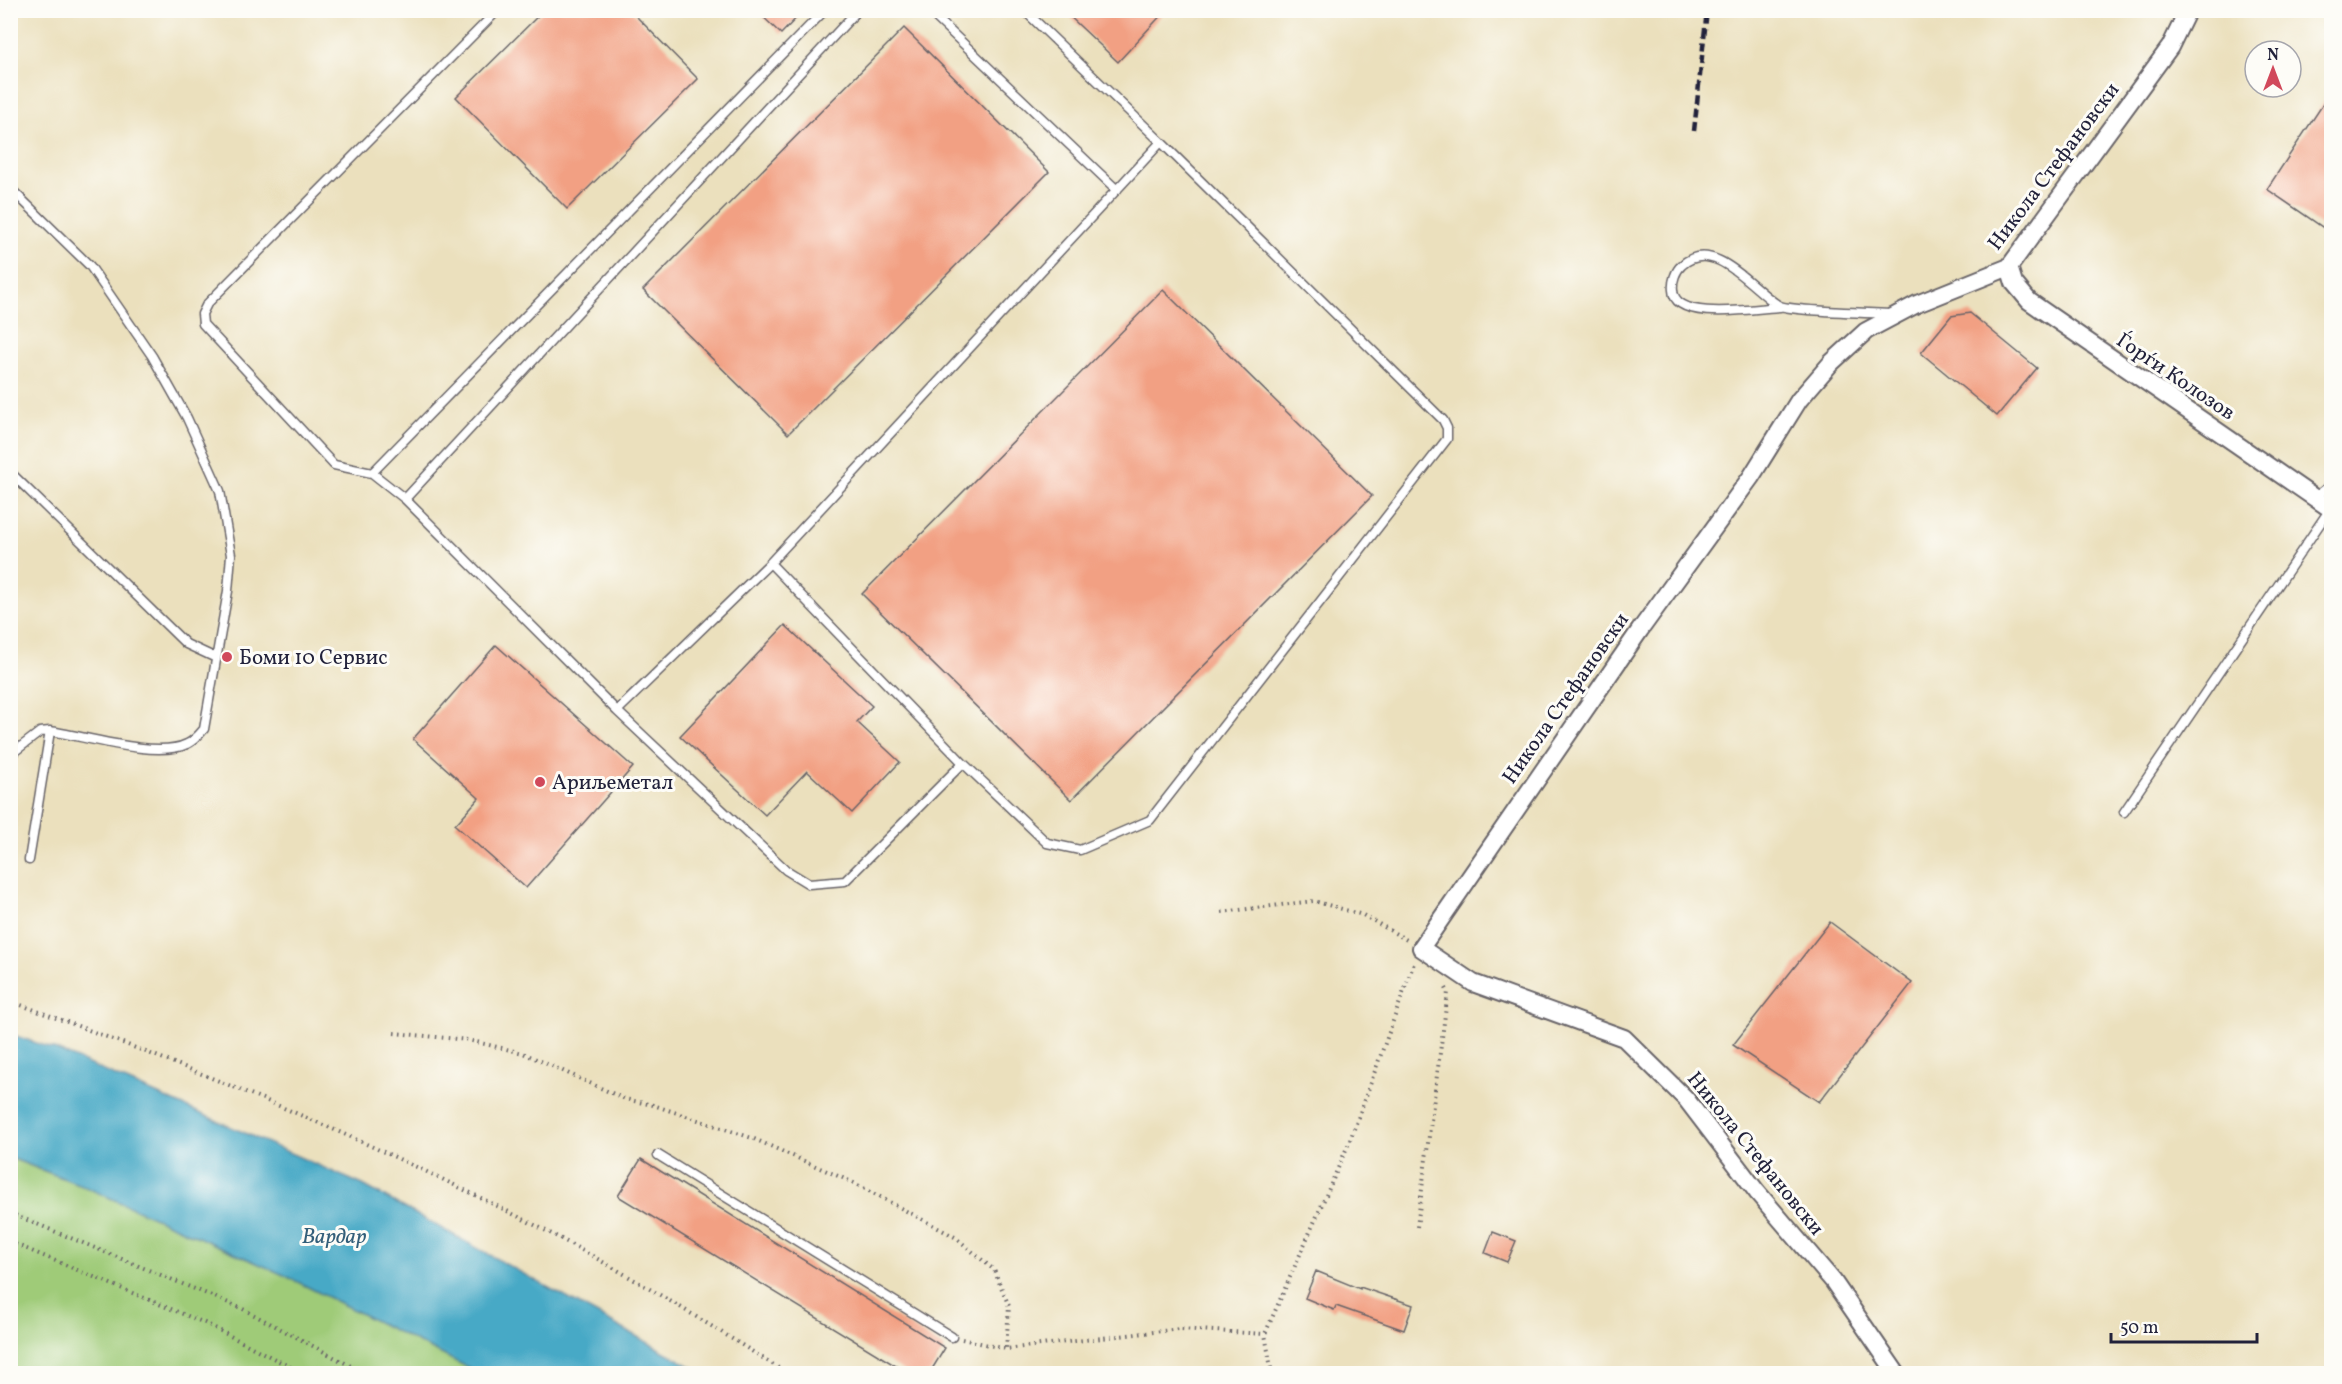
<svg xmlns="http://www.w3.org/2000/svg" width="2342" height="1384" viewBox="0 0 2342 1384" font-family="Vollkorn,serif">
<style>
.green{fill:#9fcb78;stroke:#60765a;stroke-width:1.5}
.water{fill:#47a9c6;stroke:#346680;stroke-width:1.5}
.building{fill:#f2a083}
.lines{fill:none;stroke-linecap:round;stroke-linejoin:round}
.lane-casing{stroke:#686468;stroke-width:11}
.street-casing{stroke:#686468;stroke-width:20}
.path{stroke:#686468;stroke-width:4;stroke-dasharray:1.5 4.5;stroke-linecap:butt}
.lane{stroke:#fff;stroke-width:8}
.street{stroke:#fff;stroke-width:16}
.rail{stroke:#22223b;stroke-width:4.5;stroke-dasharray:9 4.5;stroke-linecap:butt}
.poi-dot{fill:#d1495b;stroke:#fdfcf7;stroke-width:2}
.labels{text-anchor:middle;stroke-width:6;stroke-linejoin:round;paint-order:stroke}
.street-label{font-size:21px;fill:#22223b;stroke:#fdfcf7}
.poi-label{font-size:21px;fill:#22223b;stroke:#fdfcf7;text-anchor:start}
.water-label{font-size:22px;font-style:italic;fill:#335f7a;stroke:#fdfcf7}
</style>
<rect width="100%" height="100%" fill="#fdfcf7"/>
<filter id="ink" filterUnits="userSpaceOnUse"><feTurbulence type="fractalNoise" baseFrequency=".0167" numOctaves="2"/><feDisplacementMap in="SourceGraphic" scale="12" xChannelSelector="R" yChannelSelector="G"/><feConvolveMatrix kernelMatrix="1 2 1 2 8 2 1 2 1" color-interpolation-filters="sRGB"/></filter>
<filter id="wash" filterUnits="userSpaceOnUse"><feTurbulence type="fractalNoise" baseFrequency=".008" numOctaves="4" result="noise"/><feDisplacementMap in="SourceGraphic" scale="24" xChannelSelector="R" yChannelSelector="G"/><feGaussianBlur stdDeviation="1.35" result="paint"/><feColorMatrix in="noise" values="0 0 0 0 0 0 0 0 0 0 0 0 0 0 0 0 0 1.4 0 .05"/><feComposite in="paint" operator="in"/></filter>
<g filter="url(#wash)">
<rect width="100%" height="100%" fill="#ebe0bd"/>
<path class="green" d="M10,1158L81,1185L284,1275L479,1373H11Z"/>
<path class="water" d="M10,1034L54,1049L363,1185L703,1373H479L284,1275L81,1185L11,1158Z"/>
<g id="blocks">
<path class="building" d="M544,10H630L698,79L567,209L456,97Z
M756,10H804L781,34Z
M1063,10H1166L1118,62Z
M904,28L1049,172L788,434L643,290Z
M2331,92V233L2267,189Z
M1163,290L1372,496L1071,800L862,594Z
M1970,313L2037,368L1997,416L1921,353L1951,316Z
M785,625L872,706L857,722L900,762L852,813L807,771L765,815L680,736Z
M496,645L633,767L526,888L455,825L479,798L413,739Z
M1830,922L1912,983L1819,1102L1733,1045Z
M641,1159L945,1348L929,1374H909L618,1196Z
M1493,1232L1516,1241L1507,1262L1485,1253Z
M1316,1271L1360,1289V1287L1413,1305L1404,1330L1336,1306L1334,1310L1305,1298Z"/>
</g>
</g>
<g filter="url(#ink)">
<use href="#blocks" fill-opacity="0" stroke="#686468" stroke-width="1.5"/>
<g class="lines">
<defs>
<path id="lane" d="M498,10L207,304L202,314L203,324L334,465L372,473L405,499L858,10
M928,10L1117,190
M10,188L90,266L152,356L187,418L220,491L231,555L228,591L204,729C199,735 194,741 187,744C157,759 84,736 50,731L40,732L10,755
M1780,307C1757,308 1674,323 1673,290C1672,282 1675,271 1682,265C1714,236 1753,290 1778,305C1786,311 1874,313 1891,314
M10,472L186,644L216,658
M372,473L825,10
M2314,498L2332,484
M405,499L617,711L786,870L809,884L845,881L963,763
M770,563L963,763L1047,843L1080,850L1150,820L1447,439V428L1443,420L1161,142
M617,711L770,563L1161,142L1024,10
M2124,812L2330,509
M29,860L50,731
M658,1155L952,1337"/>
<path id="street" d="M2009,267L2014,283L2029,301L2332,510
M1897,1374L1833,1281L1757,1192L1686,1099L1624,1038L1473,983L1421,948L1640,630L1751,477L1799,400L1831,363L1866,331L1917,304L2009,267L2170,47L2188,10"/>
</defs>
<use href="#lane" class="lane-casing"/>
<use href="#street" class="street-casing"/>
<path class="path" d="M1222,912L1314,901L1363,915L1407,940
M10,1001C181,1063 351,1132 513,1214C607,1261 698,1317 788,1374
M394,1033L468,1040L523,1053L625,1099L653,1105L752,1138L854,1183L955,1237L994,1270L1009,1306L1006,1349
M10,1213L241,1308L366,1374
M1417,1227L1448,992L1445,986
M10,1242L207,1324L304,1374
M962,1339L1006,1349L1180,1329L1265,1334
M1272,1374L1265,1334L1349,1143L1414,963"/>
<use href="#lane" class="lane"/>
<use href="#street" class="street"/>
<path class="rail" d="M1694,131L1707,10"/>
</g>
</g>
<g class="poi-dot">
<circle cx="227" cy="657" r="6"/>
<circle cx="540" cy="782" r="6"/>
</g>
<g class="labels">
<g class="street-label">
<text transform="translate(2053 166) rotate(-53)" y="7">Никола Стефановски</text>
<text transform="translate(2176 376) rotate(34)" y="7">Ѓорѓи Колозов</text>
<text transform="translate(1565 698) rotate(-55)" y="7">Никола Стефановски</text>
<text transform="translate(1756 1153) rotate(51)" y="7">Никола Стефановски</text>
</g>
<g class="poi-label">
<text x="239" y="664">Боми 10 Сервис</text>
<text x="552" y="789">Ариљеметал</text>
</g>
<g class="water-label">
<text x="334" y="1243">Вардар</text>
</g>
</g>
<rect width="2342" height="1384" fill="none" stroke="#fdfcf7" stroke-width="36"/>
<g transform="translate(2273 69)"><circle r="28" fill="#fdfcf7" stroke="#a5a5ac" stroke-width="1.5"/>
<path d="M0-4.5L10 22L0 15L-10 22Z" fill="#d1495b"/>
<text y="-9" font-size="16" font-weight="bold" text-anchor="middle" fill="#22223b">N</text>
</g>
<path d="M2111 1333v9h146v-9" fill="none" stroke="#22223b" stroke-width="3"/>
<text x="2120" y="1333" font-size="18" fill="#22223b" stroke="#fdfcf7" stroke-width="4.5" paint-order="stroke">50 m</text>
</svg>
